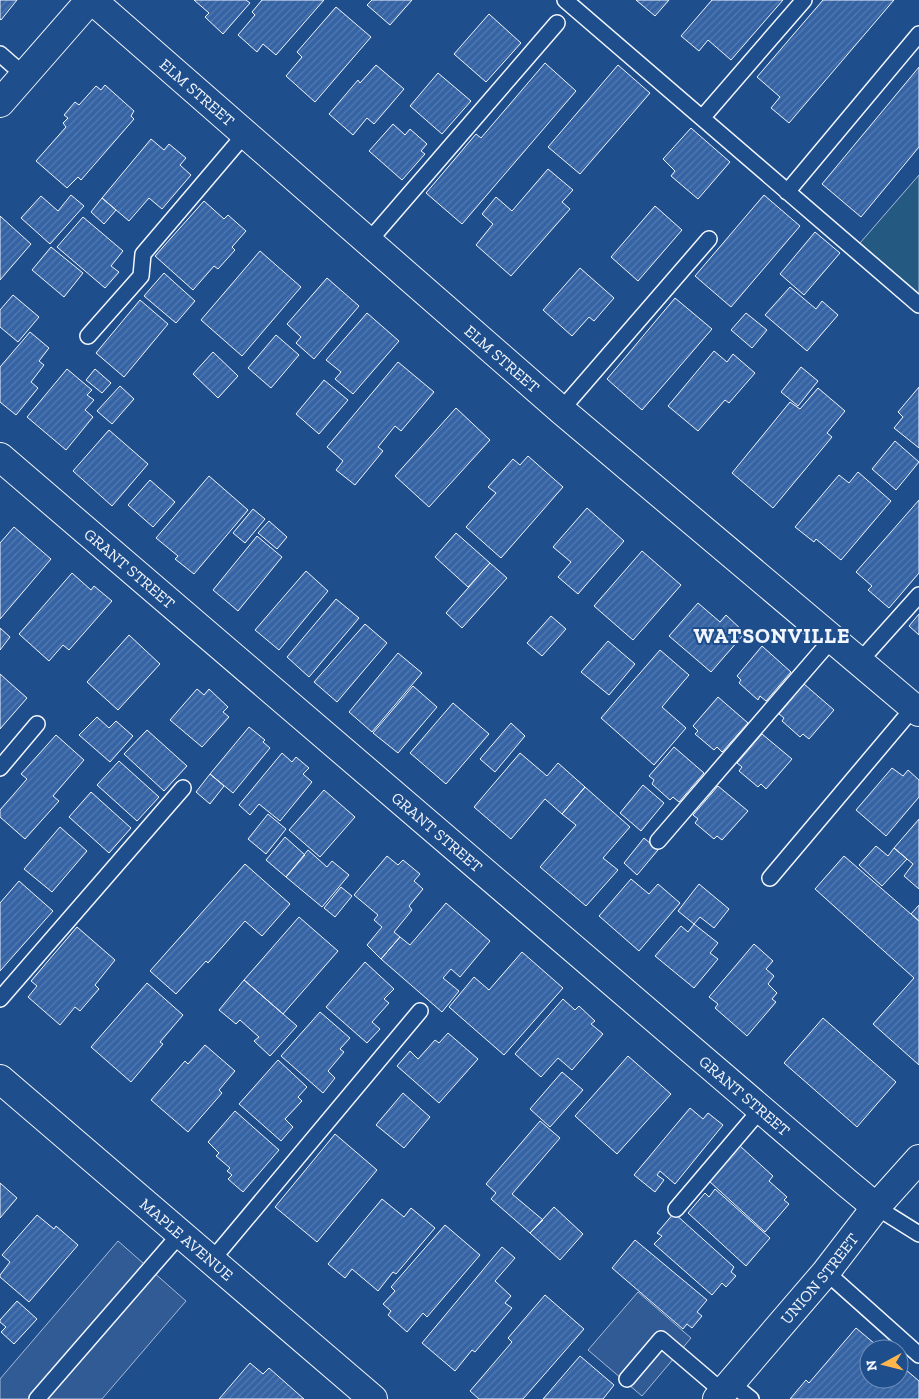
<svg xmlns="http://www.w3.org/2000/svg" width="919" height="1399" viewBox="0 0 919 1399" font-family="'Zilla Slab',serif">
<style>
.park{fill:#245a82;stroke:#a8bbd7}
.parking{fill:#305b95;stroke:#a8bbd7}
.building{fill:url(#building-hatch);stroke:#f2f6ff}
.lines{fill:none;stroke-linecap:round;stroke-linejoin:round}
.lane-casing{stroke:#f2f6ff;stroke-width:18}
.street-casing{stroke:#f2f6ff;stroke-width:30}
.secondary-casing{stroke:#f2f6ff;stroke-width:30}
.lane{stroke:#1f4e8c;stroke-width:15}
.street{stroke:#1f4e8c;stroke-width:28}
.secondary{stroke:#1f4e8c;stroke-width:28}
.labels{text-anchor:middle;stroke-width:4;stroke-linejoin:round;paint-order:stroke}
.street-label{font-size:16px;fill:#f2f6ff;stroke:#1f4e8c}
.district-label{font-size:21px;font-weight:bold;letter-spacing:1px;fill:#f2f6ff;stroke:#1f4e8c}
</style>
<defs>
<pattern id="building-hatch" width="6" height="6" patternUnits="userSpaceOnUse" patternTransform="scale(1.25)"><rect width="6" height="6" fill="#3563a3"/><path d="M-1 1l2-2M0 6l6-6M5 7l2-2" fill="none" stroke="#537ab1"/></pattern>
</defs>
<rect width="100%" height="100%" fill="#1f4e8c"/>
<path class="park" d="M919,175V294L860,243Z"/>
<path class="parking" d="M118,1241L186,1301L102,1399H0V1379Z
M638,1292L691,1338L642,1396L588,1350Z"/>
<path class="building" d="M0,0H17L1,20L0,19Z
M194,0H246L250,3L223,34L205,17L209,13Z
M262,0H324L276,55L263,44L257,52L238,35L255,15L252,12Z
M372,0H412L390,25L367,5Z
M636,0H669L655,16Z
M712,0H783L731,60L708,40L699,51L681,36Z
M823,0H894L789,123L771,108L780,97L757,77Z
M336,7L371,37L315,102L286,76L302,57L297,52Z
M489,14L521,43L486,82L454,54Z
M545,63L576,91L462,224L426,193L476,134L481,138Z
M376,65L404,89L374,124L367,118L353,135L329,114L358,80L360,83Z
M618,65L650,93L580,174L548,147Z
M919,67V147L861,217L822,184Z
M438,73L471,101L442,134L410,106Z
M105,85L134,111L131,116L134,119L81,180L78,177L67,188L36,161L66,127L63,123L68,118L64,115L75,102L79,105L96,86L101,90Z
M393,124L405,135L410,129L427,144L421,151L425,154L402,180L369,151Z
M691,128L730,162L698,199L671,176L675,171L663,159Z
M151,139L164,150L169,144L186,158L180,165L191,175L162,209L149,198L129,221L102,198Z
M548,169L573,190L562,202L570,209L511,276L476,245L493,224L482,214L496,197L512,211Z
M71,195L84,206L50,244L21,218L41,196L58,211Z
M764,195L800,226L731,307L695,276Z
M102,198L116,210L104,224L91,212Z
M204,201L224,219L228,215L246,231L232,247L235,250L218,269L214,266L193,290L155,256Z
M655,206L682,230L638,281L611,257Z
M0,216L31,244L0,280Z
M83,217L123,251L111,266L119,272L105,288L57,247Z
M815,232L840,253L804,295L780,274Z
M51,247L83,273L64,297L32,270Z
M260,251L301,287L242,356L201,320Z
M580,268L614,298L594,321L589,317L572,336L543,310Z
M164,273L195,301L176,323L144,296Z
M327,278L359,306L314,359L296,343L301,337L287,324Z
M790,287L816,309L822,301L838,315L807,351L765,315Z
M13,295L39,317L18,342L0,327V310Z
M675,298L712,329L642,410L607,379Z
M140,300L168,324L124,377L96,353Z
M367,313L399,341L353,394L335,379L341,372L326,360Z
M746,313L767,330L752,348L731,330Z
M30,332L49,348L39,361L44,365L31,382L38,388L16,415L0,402V367Z
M276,335L299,355L271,388L248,368Z
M714,351L727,362L733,354L755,373L729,403L725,400L698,431L668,406Z
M213,352L238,376L218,398L193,374Z
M398,362L434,392L401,431L395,426L378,447L383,451L355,485L336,470L343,461L327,447Z
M801,367L818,381L798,406L781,392Z
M67,369L92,390L87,395L94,400L85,410L93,417L66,450L27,417Z
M95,369L111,383L102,393L86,380Z
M324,380L348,400L319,434L296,414Z
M120,386L134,399L112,424L97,411Z
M919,387V448L894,428L903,417L898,412Z
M818,388L845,411L827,433L832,437L773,508L732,473L790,402L800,409Z
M456,408L490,440L429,507L395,476Z
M109,430L148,464L112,506L73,471Z
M895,441L919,462L896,490L872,469Z
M528,456L563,487L501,558L466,527L496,493L488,487L513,459L520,465Z
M858,472L891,501L841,560L816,539L814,542L795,527L839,475L849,483Z
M209,476L248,510L194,574L175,559L178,556L156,538Z
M150,480L175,502L153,527L128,505Z
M919,500V573L889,608L868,590L872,586L856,572Z
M587,508L624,541L578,594L558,577L571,562L553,547Z
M253,509L265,519L245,543L233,533Z
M269,521L287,537L277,549L258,533Z
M14,527L51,559L0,619V543Z
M456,533L490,563L468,587L435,557Z
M257,536L282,557L238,611L213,590Z
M642,551L681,585L633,640L594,606Z
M490,563L507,578L462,628L446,613Z
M306,571L328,591L279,650L255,630Z
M72,573L91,590L94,586L112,601L69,650L63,645L49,661L19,634Z
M336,599L359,618L309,677L287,657Z
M698,603L720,622L726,615L745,633L711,672L669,636Z
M919,614V635L909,626Z
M551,616L566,629L542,656L527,643Z
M365,624L387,643L337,702L314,682Z
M0,628L10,637L0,650Z
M129,635L160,664L118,710L87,682Z
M608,641L635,664L609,695L581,672Z
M762,646L791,672L766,701L760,696L758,700L739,683L741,680L737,676Z
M660,650L689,675L662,707L686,728L654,765L601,718Z
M398,653L422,673L372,732L349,712Z
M0,674L27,698L0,729Z
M804,684L834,710L809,739L803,734L800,737L782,721L784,718L779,714Z
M413,686L437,707L398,753L373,733Z
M197,689L204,695L209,689L228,707L223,712L229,717L202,747L170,720Z
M718,697L748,723L722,752L717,747L714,750L695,734L698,731L693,726Z
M453,703L489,734L446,784L410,753Z
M97,717L109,728L116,721L133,736L110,762L79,735Z
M511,723L525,736L495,772L480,759Z
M249,727L265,740L263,742L270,748L233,793L210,774Z
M147,730L187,766L164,791L124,754Z
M762,734L792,759L766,789L761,784L758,787L739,771L742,767L737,763Z
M56,735L84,760L53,796L59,801L25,839L0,817V810L27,779L21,774Z
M674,747L704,773L679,802L673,797L670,800L652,784L654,780L649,776Z
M282,753L292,762L296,757L309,768L303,774L312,782L280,821L259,804L250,815L239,805Z
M520,753L547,776L558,763L585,787L562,814L545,799L511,839L474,807Z
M119,761L159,797L137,821L97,785Z
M892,768L903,776L908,770L919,780V797L886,836L856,810Z
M210,774L224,786L210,804L196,792Z
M643,785L664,803L641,831L620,813Z
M718,786L748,811L722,840L717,836L714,839L695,823L698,819L693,815Z
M585,787L630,827L603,858L618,870L586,906L540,867L576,825L562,814Z
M324,790L355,817L320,857L289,830Z
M91,792L131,828L109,853L69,817Z
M268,814L286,829L266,854L248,839Z
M919,819V889L904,876L913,864L894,848Z
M60,827L87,851L52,892L24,869Z
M285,837L305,855L286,877L266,860Z
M644,838L658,850L637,875L624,863Z
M876,846L888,856L894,848L907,859L882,886L859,865Z
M308,850L327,867L332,861L349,875L322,907L286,877Z
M387,856L398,865L403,860L420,874L414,881L423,889L409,906L412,910L394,932L400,937L381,959L367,945L382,927L374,920L378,915L354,895Z
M844,856L919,921V1065L873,1024L914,978L815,889Z
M245,864L290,904L262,936L245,921L208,963L206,961L176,994L150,971Z
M631,879L649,894L658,884L680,903L639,951L599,916Z
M19,881L53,911L0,971V903Z
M699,884L729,909L714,928L700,917L694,924L678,911Z
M341,887L352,896L335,917L324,908Z
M446,903L490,941L460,977L451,969L443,978L459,991L442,1012L381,959L400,937L410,945Z
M919,905V921L911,914Z
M299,917L338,951L283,1014L244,980Z
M694,924L718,943L710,953L718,959L694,988L655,956L681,926L688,932Z
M77,927L115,960L95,985L99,989L80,1011L75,1007L60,1025L28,997L37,986L31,981Z
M754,944L773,961L766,969L774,976L768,984L777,993L772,999L776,1002L747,1036L715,1008L718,1004L709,997Z
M522,952L563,988L504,1055L449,1007L474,977L489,990Z
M365,962L394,989L384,999L389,1003L372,1022L380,1029L367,1043L326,1007Z
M244,980L297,1026L270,1056L254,1041L259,1037L240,1020L236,1024L219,1010Z
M147,983L183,1015L160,1042L163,1044L131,1082L91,1047Z
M563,999L575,1010L579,1006L595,1021L591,1024L603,1034L572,1070L558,1058L541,1077L515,1054Z
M320,1012L350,1038L340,1049L344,1052L328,1071L335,1078L323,1093L281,1056Z
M823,1018L896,1082L857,1127L784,1063Z
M448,1033L478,1059L439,1103L397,1066L410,1051L418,1059L435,1040L439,1043Z
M205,1045L235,1071L219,1090L222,1093L188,1132L151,1100L185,1061L188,1064Z
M628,1056L671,1094L617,1154L575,1116Z
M278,1060L307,1087L298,1097L302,1101L285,1119L293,1127L281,1141L239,1104Z
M562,1072L583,1090L550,1127L530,1109Z
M403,1093L430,1117L404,1148L376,1125Z
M690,1108L703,1119L708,1113L723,1125L675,1184L660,1171L657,1175L664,1180L655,1192L634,1175Z
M235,1111L279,1150L243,1192L228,1179L232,1175L227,1171L230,1168L216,1156L219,1153L208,1142Z
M540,1121L560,1138L512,1194L543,1220L530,1233L491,1199L496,1193L486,1184Z
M335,1134L377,1170L317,1242L275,1207Z
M740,1146L773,1176L769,1181L787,1197L784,1200L789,1204L765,1232L709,1181Z
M0,1183L17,1198L0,1218Z
M715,1189L770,1238L746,1266L688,1213L705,1193L709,1197Z
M382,1199L404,1217L411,1208L435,1228L396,1274L393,1272L378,1291L352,1269L345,1278L328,1264Z
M554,1207L583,1234L560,1260L530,1233Z
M674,1213L734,1267L731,1272L736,1276L726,1287L722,1283L712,1295L654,1244L662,1236L657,1233Z
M37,1215L54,1229L56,1226L78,1245L29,1302L0,1277V1275L10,1262L2,1255Z
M445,1225L480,1255L427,1317L423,1313L407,1332L388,1315L391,1311L383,1304L395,1291L391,1287Z
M635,1240L707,1300L697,1312L702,1316L692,1328L687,1324L683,1329L612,1268Z
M502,1247L515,1258L495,1281L511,1296L505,1303L512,1308L475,1352L472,1350L455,1371L422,1343Z
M545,1295L584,1329L523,1399H479L470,1391L512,1342L508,1338Z
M17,1301L37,1319L14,1344L1,1332L6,1327L0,1322V1320Z
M856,1328L881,1349H869V1379H899V1364L919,1381V1399H790L806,1380L809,1383Z
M580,1356L614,1385L603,1399H543Z
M250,1363L263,1374L269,1368L304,1399H219Z"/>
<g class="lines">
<defs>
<path id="lane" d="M565,0L919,305
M0,54L24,75
M702,118L804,0
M787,192L919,34
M368,242L557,23
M88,336L141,276L143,254L245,134
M561,410L709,239
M859,662L919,595
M0,768L37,724
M658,841L832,639
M770,878L914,707
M0,999L183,788
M876,1207L919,1234
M676,1209L761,1109
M212,1260L420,1011
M826,1272L919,1355
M627,1379L661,1339L723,1392
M731,1383L751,1399
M37,1399L181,1233"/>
<g id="street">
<path id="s1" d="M92,0L561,410L919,712"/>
<path d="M0,103L90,0"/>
<path id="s2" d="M0,457L847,1183L876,1207"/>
<path id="s3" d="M717,1399L826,1272L876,1207L919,1159"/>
</g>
<g id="secondary">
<path id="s4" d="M0,1079L373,1399"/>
</g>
</defs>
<use href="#lane" class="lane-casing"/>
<use href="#street" class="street-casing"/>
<use href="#secondary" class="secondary-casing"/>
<use href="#lane" class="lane"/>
<use href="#street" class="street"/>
<use href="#secondary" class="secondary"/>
</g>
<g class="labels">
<g class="street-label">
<text dy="6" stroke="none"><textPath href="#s1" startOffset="140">ELM STREET</textPath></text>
<text dy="6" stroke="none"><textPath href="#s1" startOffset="545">ELM STREET</textPath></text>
<text dy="6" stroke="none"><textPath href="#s2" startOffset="171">GRANT STREET</textPath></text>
<text dy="6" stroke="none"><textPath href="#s2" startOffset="576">GRANT STREET</textPath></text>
<text dy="6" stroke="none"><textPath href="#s2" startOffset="981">GRANT STREET</textPath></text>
<text dy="6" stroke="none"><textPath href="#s4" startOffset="246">MAPLE AVENUE</textPath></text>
<text dy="6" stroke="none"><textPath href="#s3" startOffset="158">UNION STREET</textPath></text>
</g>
<g class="district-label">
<text x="772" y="643">WATSONVILLE</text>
</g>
</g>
<g transform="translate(884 1364) rotate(263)"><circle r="24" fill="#1f4e8c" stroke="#7391ba"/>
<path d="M0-4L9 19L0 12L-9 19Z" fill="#ffb74d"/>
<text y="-8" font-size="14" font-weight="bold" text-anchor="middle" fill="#f2f6ff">N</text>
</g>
</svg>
